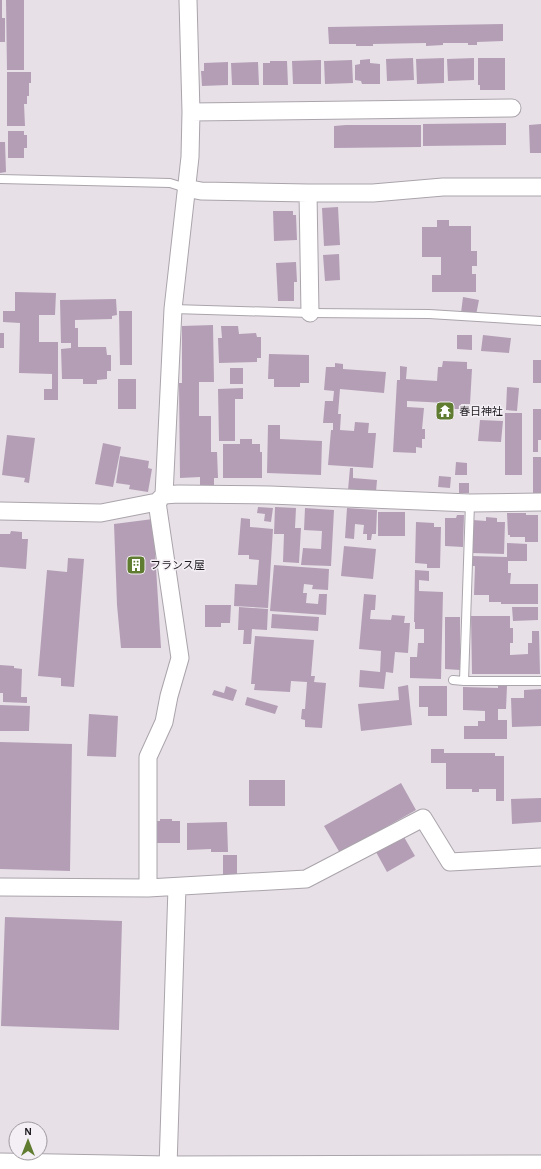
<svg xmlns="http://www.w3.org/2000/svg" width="541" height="1169" viewBox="0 0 541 1169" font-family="'Alegreya Sans','Noto Sans JP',sans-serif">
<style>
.building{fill:#b49eb6}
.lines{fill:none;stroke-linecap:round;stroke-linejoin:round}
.service-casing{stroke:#aaa4ab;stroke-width:10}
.minor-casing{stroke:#aaa4ab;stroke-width:19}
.tertiary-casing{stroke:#aaa4ab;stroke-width:23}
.service{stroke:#fff;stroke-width:8}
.minor{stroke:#fff;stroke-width:17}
.tertiary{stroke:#fff;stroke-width:21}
.labels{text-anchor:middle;stroke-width:3;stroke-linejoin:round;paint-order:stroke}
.poi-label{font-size:11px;fill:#1d1b1e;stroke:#f4eef5;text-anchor:start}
</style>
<rect width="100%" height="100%" fill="#e7e0e7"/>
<path class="building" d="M0,0H2V18H5V42H0Z
M6,0H24V70H7Z
M503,24V41L477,42V45H468V43H443V45L426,46V43L373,44V46H356V44H329L328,27Z
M413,58L414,80L387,81L386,59Z
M444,58V83L417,84L416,59Z
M474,58V80L448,81L447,59Z
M478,58H505V90H480V85H478Z
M370,59V63L380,64V84H362L361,81L355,80V65L360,64V60Z
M321,60V84H293L292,61Z
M352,60L353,83L325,84L324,61Z
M270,61H287L288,85H263V63H270Z
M228,62V85L202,86L201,71H204V63Z
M258,62L259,85H232L231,63Z
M7,72H31V83H29V96H27V104H24L25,126H7Z
M506,123V145L423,146V124Z
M541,124V153H530L529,125Z
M346,125H421V147L334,148V126Z
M8,131H24V135H27V148H24V158H8Z
M0,142H5L6,172L0,173Z
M338,207L340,245L324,246L322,208Z
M273,211H293V215H296L297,240L274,241Z
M437,220H449V226H471V251H477V266H472V274H476V292H432V275H441V257H422V227H437Z
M339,254L340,280L325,281L323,255Z
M296,262L297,282H294V301H278L276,263Z
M15,292L56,293L55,315H39V342H58V400H44V389H52V374L19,373L20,323L3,322V311H15Z
M463,297L479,300L476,315L461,313Z
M116,299L117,315L112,316V319L75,320V328H78V347H106L107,355H111V371H107V379L97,380V384H83V379H62L61,349L71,348V343H61L60,300Z
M119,311H132V365H120Z
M213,325L214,382H199V416H211V452H217L218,478H214V487L200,488V477L180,478L179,383H182V326Z
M221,326H238L239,334L256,333L257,337H261V358H257V362L219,363L218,338H222Z
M0,333H4V348H0Z
M457,335H472V350L457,349Z
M483,335L511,338L509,353L481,351Z
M269,354L309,355V383H300V387H274V379H268Z
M533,360H541V383H533Z
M443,361L467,362V369H472L470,404H461L460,409H446L447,403L407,401V407L424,408L422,429H425V439H422V448L416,447V453L393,452L397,380H400V366L407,367L406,379L437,381L438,367H442Z
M335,363L343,364V369L386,372L384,393L340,389L338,414H341L340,430L354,431L355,422L369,423L368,433H376L373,468L328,465L331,430H333V423H323L325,401H333L334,391L324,390L326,367H335Z
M230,368H243V384H230Z
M118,379H136V409H118Z
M507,387L519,388L517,411L506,410Z
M243,388V399H235V441H219L218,389Z
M533,409H541V440H538V452H533Z
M505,413H522V475H505Z
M480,420L503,421L501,442L478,441Z
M268,425H280V439L322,441L321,475L267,473Z
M7,435L35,438L29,483L24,482L25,478L2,475Z
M240,439H252V444H260V452H262V478H223V444H240Z
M103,443L121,447L113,487L95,484Z
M120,456L149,461L148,468L152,469L148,492L129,489L130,485L116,483Z
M533,457H541V497H533Z
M456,462L467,463V475H455Z
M350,468H353V478L377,480L376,492L348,490Z
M439,476L451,477L450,488L438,487Z
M459,483H469V493H459Z
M258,507L273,508L271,522L264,521L265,514L257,513Z
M275,507L296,508L295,528H301L299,563L283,562L284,534H274Z
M305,508L334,510L331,566L301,565L303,548L321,549L322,531L304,530Z
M347,508L377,510L376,534H372L371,540H367V534H363L364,525L355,524L354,539L345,538Z
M378,512H405V536H378Z
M507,513H526V515H538V542H525V537H510V535H508Z
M457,515H464L463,547L445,546V518H456Z
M486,517L497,518V522H505L504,554L472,553L473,520L486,521Z
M241,518L250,519V527L273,529L268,608L234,606L235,584L257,585L259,560L249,559V555H238Z
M153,519L161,648H121L117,605L114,524Z
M416,522L434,523V527H441L440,568H427V564L415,563Z
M11,531L22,532V539H28L26,569L0,567V534H10Z
M507,543L527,544V561H508V573H511L510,584H538V604H501V602H489V595H474L475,566H472V556L507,557Z
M344,546L376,549L373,579L341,576Z
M68,558L84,559L74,687L61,686V678L38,676L47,570L67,572Z
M274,565L329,569L328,590L312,589L313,585L304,584L303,593H307L306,603L318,604L319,594H327L326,615L270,611Z
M415,570L429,571V581L419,580V591L443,592L441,679L410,678V657H417L418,643H424V629H415V622H414Z
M364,594L376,595L375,610H371L370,619L391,620L392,615L405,616L404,623H410L408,653L395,652L393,673L386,672L384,689L359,687L360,670L380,672L381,651L359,649Z
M205,605H231L230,623H221V627H205Z
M239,607L268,609L267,630L252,629L251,644H243L244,630H238Z
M512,607H538V620L513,621Z
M272,614L319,617L318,631L271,628Z
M471,616H510V628H513V643H510V655L528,654V643H532V631H539L540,674H472Z
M445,617H460V670L445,669Z
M255,636L314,640L311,676H315L314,682L326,683L322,728L305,727V720L301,719L302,709H305L307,682L291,681L290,692L254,690L255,684H251Z
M0,665L14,666V668L22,669L21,697H27V703L3,702V693H0Z
M408,685L412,725L361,731L358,704L399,700L398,687Z
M226,686L237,690L233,701L212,695L214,690L224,693Z
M419,686H447V716H428V707H419Z
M498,686H507L506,709H498V720H507V739H464V726H478V721H485V711L463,710V687L498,688Z
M541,689V726L512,727L511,698H524V690Z
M247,697L278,706L275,714L245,705Z
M0,705L30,706L29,731H0Z
M89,714L118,716L116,757L87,756Z
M0,742L72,744L70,871L0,869Z
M431,749H444V753H495V756H504V801H496V789H479V792H472V789H446V763H431Z
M249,780H285V806H249Z
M401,783L416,810L340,853L324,826Z
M541,798V822L512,824L511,799Z
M160,819H172V821H180V843H157V821H160Z
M227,822L228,852H211V849L187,850V823Z
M404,837L415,856L387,872L376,852Z
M223,855H237V875H223Z
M5,917L122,921L119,1030L1,1026Z"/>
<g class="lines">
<defs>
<path id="service" d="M0,179L170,183L186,188
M173,309L310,313L429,314L541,321
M453,680L464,681H541
M464,681L470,503"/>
<path id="minor" d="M191,112L512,108
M186,188L201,191L308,193H373L443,187H541
M308,193L310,313
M164,495L173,309L190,157L191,112L188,0
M0,511L101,513L157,502L164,495L178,494L270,495L470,503L541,502
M0,887L148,888L306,879L423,818L450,862L541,857
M148,888V757L164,722L169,696L180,658L157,502
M168,1167L177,887"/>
<path id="tertiary" d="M0,1164L168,1167L541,1166"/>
</defs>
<use href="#service" class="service-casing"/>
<use href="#minor" class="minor-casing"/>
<use href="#tertiary" class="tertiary-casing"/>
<use href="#service" class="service"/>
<use href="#minor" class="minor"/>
<use href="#tertiary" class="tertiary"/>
</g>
<defs>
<symbol id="temple-square" viewBox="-11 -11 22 22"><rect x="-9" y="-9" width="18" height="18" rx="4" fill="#5f7c30" stroke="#f4eef5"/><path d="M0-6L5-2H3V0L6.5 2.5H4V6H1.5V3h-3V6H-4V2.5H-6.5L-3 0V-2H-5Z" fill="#fff"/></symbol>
<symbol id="building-square" viewBox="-11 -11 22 22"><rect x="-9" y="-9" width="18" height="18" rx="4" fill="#5f7c30" stroke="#f4eef5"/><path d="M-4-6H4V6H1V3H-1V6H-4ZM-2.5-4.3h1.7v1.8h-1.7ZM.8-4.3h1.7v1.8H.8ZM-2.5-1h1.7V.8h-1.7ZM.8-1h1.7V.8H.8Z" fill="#fff"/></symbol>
</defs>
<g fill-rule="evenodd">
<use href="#temple-square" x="434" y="400" width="22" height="22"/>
<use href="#building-square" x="125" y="554" width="22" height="22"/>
</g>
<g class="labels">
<g class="poi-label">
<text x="459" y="415">春日神社</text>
<text x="150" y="569">フランス屋</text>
</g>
</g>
<g transform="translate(28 1141)"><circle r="19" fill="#f4eef5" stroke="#9e9a9f"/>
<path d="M0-3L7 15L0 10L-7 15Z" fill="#5f7c30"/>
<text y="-6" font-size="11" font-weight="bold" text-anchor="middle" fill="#1d1b1e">N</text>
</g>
</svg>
